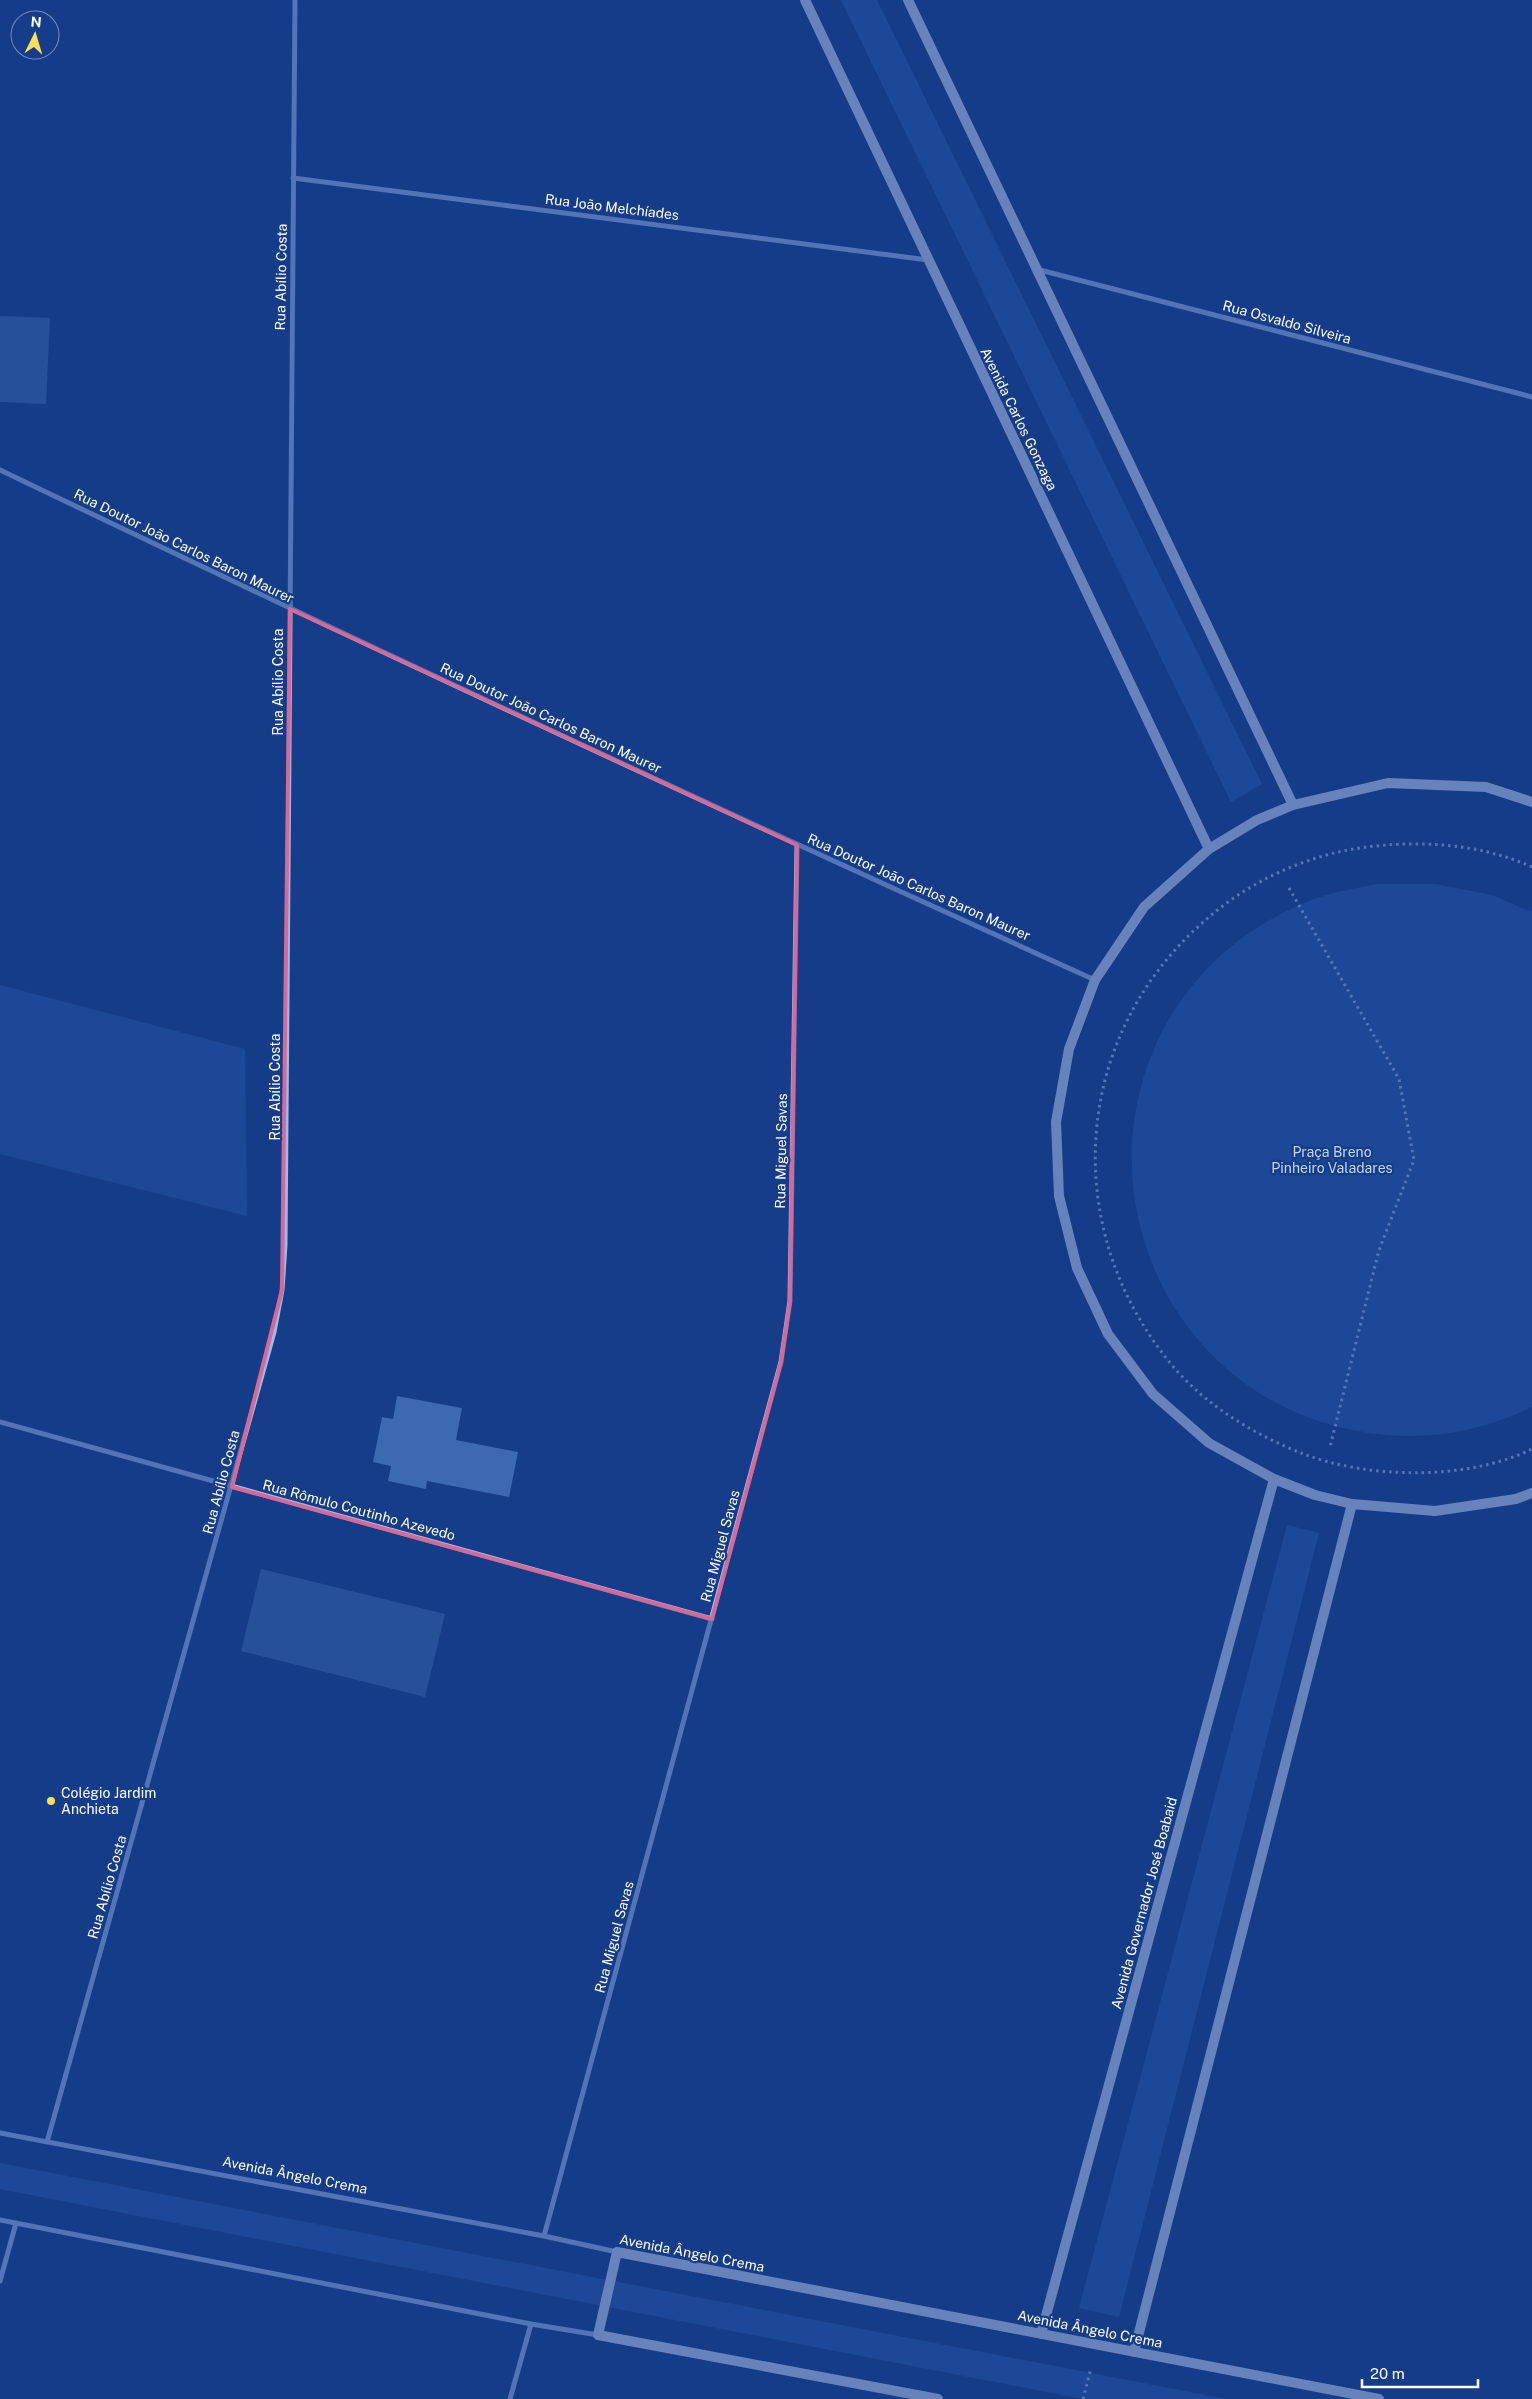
<svg xmlns="http://www.w3.org/2000/svg" width="1532" height="2399" viewBox="0 0 1532 2399" font-family="'Public Sans',sans-serif">
<style>
.green{fill:#2756a8}
.building{fill:#3d68b2}
.lines{fill:none;stroke-linecap:round;stroke-linejoin:round}
.path{stroke:#9cbaef;stroke-width:3;stroke-dasharray:2.5 4;stroke-linecap:butt}
.street{stroke:#9cbaef;stroke-width:5}
.secondary{stroke:#cadafa;stroke-width:10}
.marked{fill:none;stroke:#d76994;stroke-width:4;stroke-linejoin:round}
.poi-dot{fill:#ffde5a;stroke:#153d89;stroke-width:2}
.labels{text-anchor:middle;stroke-width:4.5;stroke-linejoin:round;paint-order:stroke}
.street-label{font-size:14px;fill:#fff;stroke:#153d89}
.park-label{font-size:14px;fill:#c2d7fb;stroke:#153d89}
.poi-label{font-size:14px;fill:#fff;stroke:#153d89;text-anchor:start}
</style>
<rect width="100%" height="100%" fill="#153d89"/>
<path class="green" d="M841,0H877L1262,784L1231,802Z
M1377,884H1435L1492,895L1532,912V1407C1473,1435 1416,1443 1353,1430C1132,1386 1056,1109 1220,956C1247,931 1285,909 1320,897C1338,891 1358,888 1377,884Z
M0,985L245,1049L247,1216L0,1154Z
M1287,1525L1319,1533L1119,2317L1079,2308Z
M0,2163L1226,2399H1083L0,2189Z"/>
<path class="building" d="M0,316L50,318L46,404L0,402Z
M397,1396L462,1408L456,1440L518,1452L509,1497L427,1481L426,1489L388,1481L391,1466L373,1462L382,1417L393,1419Z
M261,1569L445,1614L425,1697L241,1651Z"/>
<g class="lines">
<path class="path" d="M1532,867C1481,844 1422,840 1367,847C1305,855 1247,882 1201,924C1068,1043 1061,1238 1177,1371C1210,1408 1256,1435 1301,1453C1367,1479 1467,1481 1532,1449
M1289,888L1399,1079L1414,1160L1379,1250L1330,1447
M1083,2399L1091,2368"/>
<path class="street" d="M293,178L928,260
M1036,269L1532,397
M0,470C363,644 728,814 1095,980
M0,1422L712,1619
M0,2133L544,2236L617,2252
M47,2142L274,1332L282,1290L285,1245L295,0
M0,2220L531,2324L598,2335
M544,2236L781,1362L790,1301L797,845
M0,2281L16,2223
M510,2399L531,2324"/>
<path class="secondary" d="M805,0L1209,849
M908,0L1293,805
M1532,802L1486,787L1388,783L1293,805L1257,820L1209,849L1144,907L1095,980L1069,1049L1056,1122L1059,1196L1077,1268L1108,1334L1153,1394L1209,1443L1274,1479L1315,1495L1352,1504L1435,1511L1516,1499L1532,1493
M1041,2334L1274,1479
M1134,2352L1352,1504
M938,2399L598,2335L617,2252L1379,2399"/>
</g>
<path d="M0 0H1532V2399H0ZM290,609L797,845L790,1301L781,1362L712,1619L232,1487L282,1290Z" fill="#153d89" fill-opacity=".55" fill-rule="evenodd"/>
<path class="marked" d="M290,609L797,845L790,1301L781,1362L712,1619L232,1487L282,1290Z"/>
<circle class="poi-dot" cx="51" cy="1801" r="5"/>
<g class="labels">
<g class="street-label">
<text transform="translate(612 207) rotate(7)" y="5">Rua João Melchíades</text>
<text transform="translate(281 277) rotate(-89)" y="5">Rua Abílio Costa</text>
<text transform="translate(1287 322) rotate(15)" y="5">Rua Osvaldo Silveira</text>
<text transform="translate(1019 419) rotate(64)" y="5">Avenida Carlos Gonzaga</text>
<text transform="translate(184 546) rotate(26)" y="5">Rua Doutor João Carlos Baron Maurer</text>
<text transform="translate(278 682) rotate(-90)" y="5">Rua Abílio Costa</text>
<text transform="translate(551 718) rotate(25)" y="5">Rua Doutor João Carlos Baron Maurer</text>
<text transform="translate(919 887) rotate(24)" y="5">Rua Doutor João Carlos Baron Maurer</text>
<text transform="translate(275 1087) rotate(-90)" y="5">Rua Abílio Costa</text>
<text transform="translate(781 1151) rotate(-89)" y="5">Rua Miguel Savas</text>
<text transform="translate(221 1482) rotate(-75)" y="5">Rua Abílio Costa</text>
<text transform="translate(359 1510) rotate(15)" y="5">Rua Rômulo Coutinho Azevedo</text>
<text transform="translate(720 1546) rotate(-75)" y="5">Rua Miguel Savas</text>
<text transform="translate(107 1887) rotate(-74)" y="5">Rua Abílio Costa</text>
<text transform="translate(1144 1903) rotate(-75)" y="5">Avenida Governador José Boabaid</text>
<text transform="translate(614 1937) rotate(-75)" y="5">Rua Miguel Savas</text>
<text transform="translate(295 2175) rotate(11)" y="5">Avenida Ângelo Crema</text>
<text transform="translate(692 2253) rotate(11)" y="5">Avenida Ângelo Crema</text>
<text transform="translate(1090 2329) rotate(11)" y="5">Avenida Ângelo Crema</text>
</g>
<g class="park-label">
<text x="1332" y="1157">Praça Breno<tspan x="1332" dy="16">Pinheiro Valadares</tspan></text>
</g>
<g class="poi-label">
<text x="61" y="1798">Colégio Jardim<tspan x="61" dy="16">Anchieta</tspan></text>
</g>
</g>
<g transform="translate(35 35) rotate(5)"><circle r="24" fill="#153d89" stroke="#738bb8"/>
<path d="M0-4L9 19L0 12L-9 19Z" fill="#ffde5a"/>
<text y="-8" font-size="14" font-weight="bold" text-anchor="middle" fill="#ffffff">N</text>
</g>
<path d="M1362 2379v8h116v-8" fill="none" stroke="#ffffff" stroke-width="2.5"/>
<text x="1370" y="2379" font-size="15" fill="#ffffff" stroke="#153d89" stroke-width="4" paint-order="stroke">20 m</text>
</svg>
